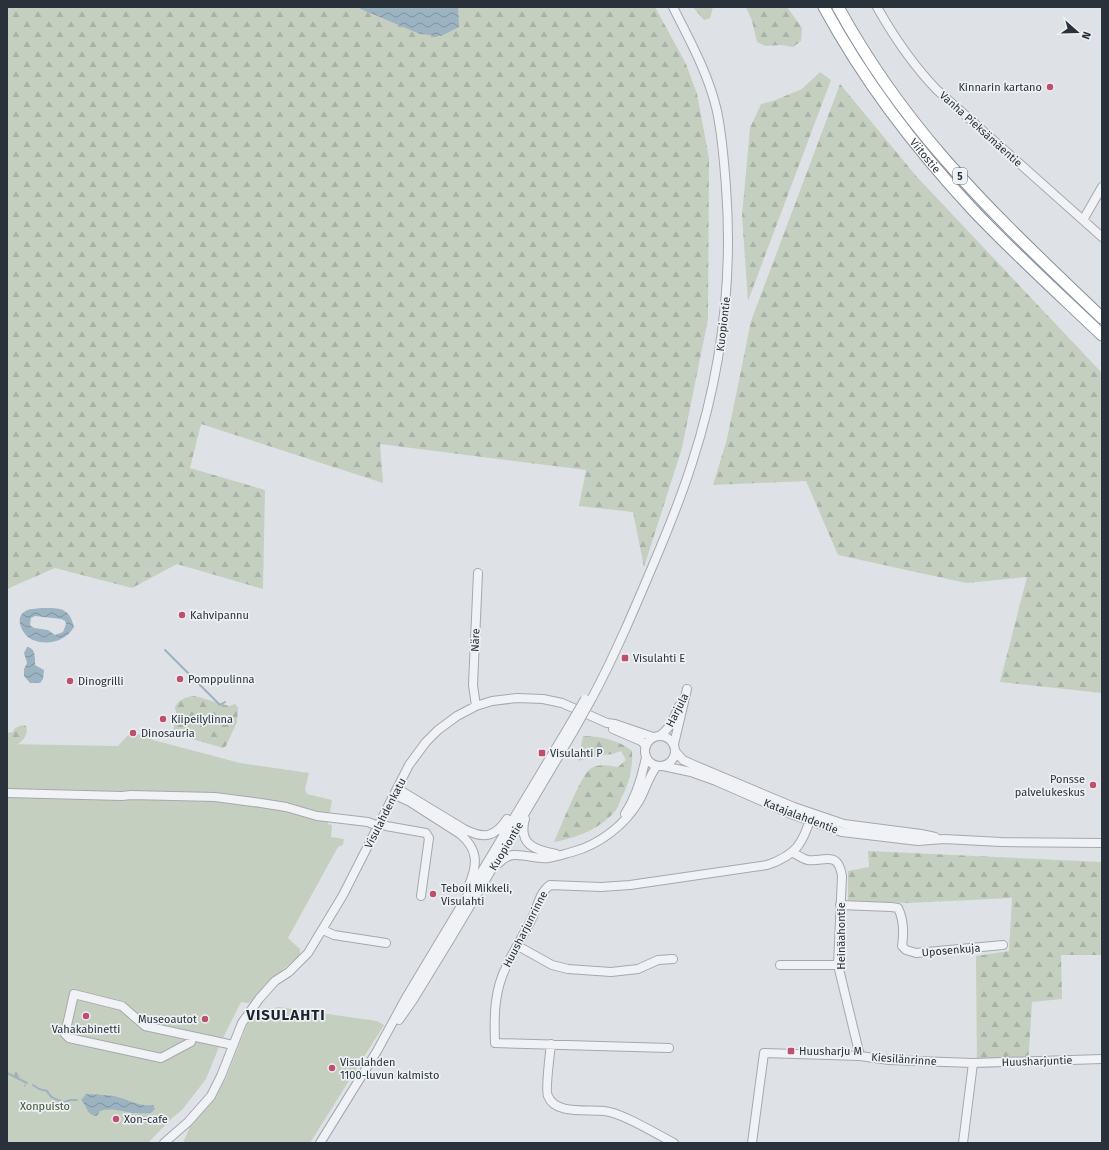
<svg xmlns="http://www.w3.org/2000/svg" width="1109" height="1150" viewBox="0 0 1109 1150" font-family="'Fira Sans',sans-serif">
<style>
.green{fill:#c5cfc0}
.forest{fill:url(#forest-firs)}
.water{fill:url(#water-waves);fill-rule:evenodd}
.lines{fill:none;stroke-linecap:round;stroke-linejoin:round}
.stream{stroke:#9cb3c2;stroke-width:2}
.minor-casing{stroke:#a4a9af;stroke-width:10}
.highway-casing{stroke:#87919b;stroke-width:13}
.minor{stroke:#f0f2f5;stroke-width:8}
.highway{stroke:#fff;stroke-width:11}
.minor-bridge-casing{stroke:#a4a9af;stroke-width:10;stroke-linecap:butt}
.minor-bridge{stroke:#f0f2f5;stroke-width:8}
.poi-dot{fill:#bf4f6c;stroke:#edf1f4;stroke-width:1.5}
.labels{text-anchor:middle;stroke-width:3.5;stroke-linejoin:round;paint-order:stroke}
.shield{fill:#edf1f4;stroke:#646b72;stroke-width:1}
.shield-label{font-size:10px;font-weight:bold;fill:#29313b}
.poi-label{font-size:11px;fill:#29313b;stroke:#edf1f4;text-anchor:start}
.street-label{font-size:11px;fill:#29313b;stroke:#edf1f4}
.park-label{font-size:11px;fill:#415538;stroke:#edf1f4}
.district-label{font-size:15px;font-weight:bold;letter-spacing:1px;fill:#1b232c;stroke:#edf1f4}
</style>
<defs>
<pattern id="forest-firs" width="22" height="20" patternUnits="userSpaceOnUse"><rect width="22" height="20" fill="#c5cfc0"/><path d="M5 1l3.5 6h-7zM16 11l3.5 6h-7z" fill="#a9b2a6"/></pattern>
<pattern id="water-waves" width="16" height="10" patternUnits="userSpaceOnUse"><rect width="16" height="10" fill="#9cb3c2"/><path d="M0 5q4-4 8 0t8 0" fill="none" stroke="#7f929f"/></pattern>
</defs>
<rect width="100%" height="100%" fill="#dee2e6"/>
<path class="green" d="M130,733L144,735L153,740L240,763L309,773L305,789L307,794L332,800L328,824L332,825L331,837L344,839L343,845L338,847L288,938L300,949V955L272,979L252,1002L248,1003L241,1002L221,1042L206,1079L182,1110L171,1119L148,1143H7V744L118,746Z
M279,1007L377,1021L384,1025L310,1143H183L191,1124L216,1097L226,1078L247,1025L256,1011Z"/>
<path class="forest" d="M7,7H356L364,10L458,27V7H655L686,64L697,94L709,158L708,319L682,448L644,567L633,512L579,506L586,470L380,444L383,483L201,424L190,468L265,490L263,589L177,564L132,588L55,568L7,589Z
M693,7H713L710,18L704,20Z
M746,7H787L802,28L801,41L793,47L781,45L765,46L757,42L752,21Z
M820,72L831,80L748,301L742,216L750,128L761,104L773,101L802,89Z
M840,84L917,177L1102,373V693L1000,682L1027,577L966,583L838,555L806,481L713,485L727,439L751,321Z
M195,696L229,706L235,704L238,707L237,722L226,746L223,748L175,734L173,732L176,713L175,707C179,699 186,697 195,696Z
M22,725L26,726C30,738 17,746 7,750V733L13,732L15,728Z
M583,736C600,736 619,740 632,751C633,766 630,779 624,793C621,798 619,805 616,810C602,828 577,838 554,842C560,829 581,775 590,769C598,763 609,766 618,767L626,760L621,751L613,754L594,756L578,761Z
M868,851L1102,862V955H1061L1062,999L1032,1002L1028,1066L977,1068L976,956L1009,951L1012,898L907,903L848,901V871L869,867Z
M7,1056L10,1057L14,1068C25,1075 28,1075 25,1088L19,1093L7,1089Z"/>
<path class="water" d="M356,7H458L459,27L441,36L420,34Z
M42,608C60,608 69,607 74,627C66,641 48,646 33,640C23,636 14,619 24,612C29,608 36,609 42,608ZM35,616L61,619L65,621L66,624L63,632L55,635L48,630L34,628L30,625L31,618Z
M27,647C36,648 35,658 35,665L44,670L43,679L40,683H30L24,676V669L27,663L24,653Z
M86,1094C96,1094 104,1095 114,1096C128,1099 138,1107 153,1105L155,1109L151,1113C146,1113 140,1114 135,1113C122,1112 112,1107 100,1111L97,1116C86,1115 88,1107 81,1100Z"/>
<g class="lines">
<path class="stream" d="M165,650L220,705L225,702
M7,1073L27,1083
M33,1085L39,1089L47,1091C51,1099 57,1100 65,1102L70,1100H77"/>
<defs>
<path id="minor" d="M877,7C895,39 912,64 937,90L1102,237
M1083,220L1102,187
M592,698C615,655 634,610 653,565C667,532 681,498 692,463C721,374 733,280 726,187C724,161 722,131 716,107C707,71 689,39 673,7
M476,706L473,685L478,573
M613,729L641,741L646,746
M645 751a15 15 0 1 1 30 0a15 15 0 1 1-30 0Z
M659,736C670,729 674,718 679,706
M674,744L687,689
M675,751L683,760L694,765L794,807L844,824L921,834L935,837
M663,766L691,772L716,781L791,814L842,832L918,841L944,839L1001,842L1102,843
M398,789L464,829C483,839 495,838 507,819
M7,793L122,796L131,795L215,797L261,803L286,807L317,816L368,822L378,826
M395,795L410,802L460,834C478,849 478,864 469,885
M625,814C636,797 642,777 646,757
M525,819C518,844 534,850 556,854
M379,824L386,826L426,833L429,838L421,896
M793,853C798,855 803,859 808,860C825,862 838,850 842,876L838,965L860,1056
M499,863C512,847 531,860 548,858C556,857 564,854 572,852C599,845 625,825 639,801C646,789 648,777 657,766
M840,905L891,907L898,908C904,920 904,933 902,946L906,950L916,953L1003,945
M323,930L334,935L386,943
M518,946L552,965L568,969L611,972L638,969L658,960L673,959
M780,965H838
M399,1020L413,1000L451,938L573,732
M192,1037L191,1042L161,1058L69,1038L65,1034L74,994L122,1006L145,1026L233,1045
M551,1044C550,1053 545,1091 548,1096C555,1115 587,1109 604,1111C623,1113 656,1134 674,1143
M669,1048L495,1043C494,1016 494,990 507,965C515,948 525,933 533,916C538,905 540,892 550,885L601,887L630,885L767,865C797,855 803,843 812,814
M164,1143L188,1122L211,1096L221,1076L242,1023L259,999L275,981L289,972L308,953L343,895L409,765L426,742L438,730L457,716L476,706L492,701L517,698L543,699L562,703L607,723L615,724L653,737
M320,1143L377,1051L407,996L568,728
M752,1143L764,1053L860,1056L889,1060L973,1063L1102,1059
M963,1143L973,1063"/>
<g id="highway">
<path id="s1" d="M824,7C864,81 916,149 974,211C1015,254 1059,294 1102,335"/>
<path d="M838,7C867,60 903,111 942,156C992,214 1047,265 1102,318"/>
</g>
</defs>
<use href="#minor" class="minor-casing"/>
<use href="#highway" class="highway-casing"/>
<use href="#minor" class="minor"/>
<use href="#highway" class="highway"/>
<defs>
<path id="minor-bridge" d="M568,728L585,699
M573,732L592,698"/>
</defs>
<use href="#minor-bridge" class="minor-bridge-casing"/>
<use href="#minor-bridge" class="minor-bridge"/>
</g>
<g class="poi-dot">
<circle cx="1050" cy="87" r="4"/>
<circle cx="182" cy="615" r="4"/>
<rect x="621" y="654" width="8" height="8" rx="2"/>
<circle cx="180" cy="679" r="4"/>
<circle cx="70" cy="681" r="4"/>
<circle cx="163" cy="719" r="4"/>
<circle cx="133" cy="733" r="4"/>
<rect x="538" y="749" width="8" height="8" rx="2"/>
<circle cx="1093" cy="785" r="4"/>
<circle cx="433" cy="894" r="4"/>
<circle cx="86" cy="1016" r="4"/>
<circle cx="205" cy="1019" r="4"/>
<rect x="787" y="1047" width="8" height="8" rx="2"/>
<circle cx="332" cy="1068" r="4"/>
<circle cx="116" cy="1119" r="4"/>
</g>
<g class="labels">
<rect class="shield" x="953" y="168" width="14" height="16" rx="3"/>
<g class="shield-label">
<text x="960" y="180">5</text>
</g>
<g class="poi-label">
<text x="1042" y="91" text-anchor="end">Kinnarin kartano</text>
<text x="190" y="619">Kahvipannu</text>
<text x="633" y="662">Visulahti E</text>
<text x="188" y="683">Pomppulinna</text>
<text x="78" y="685">Dinogrilli</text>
<text x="171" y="723">Kiipeilylinna</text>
<text x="141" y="737">Dinosauria</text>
<text x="550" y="757">Visulahti P</text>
<text x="1085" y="783" text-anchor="end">Ponsse<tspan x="1085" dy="13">palvelukeskus</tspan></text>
<text x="441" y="892">Teboil Mikkeli,<tspan x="441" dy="13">Visulahti</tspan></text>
<text x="197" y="1023" text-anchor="end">Museoautot</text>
<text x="86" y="1033" text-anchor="middle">Vahakabinetti</text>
<text x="799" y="1055">Huusharju M</text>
<text x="340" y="1066">Visulahden<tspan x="340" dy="13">1100-luvun kalmisto</tspan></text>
<text x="124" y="1123">Xon-cafe</text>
</g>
<g class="street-label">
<text transform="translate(981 129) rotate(42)" y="4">Vanha Pieksämäentie</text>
<text dy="4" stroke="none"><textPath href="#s1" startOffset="180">Viitostie</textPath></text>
<text transform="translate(723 324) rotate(-83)" y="4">Kuopiontie</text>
<text transform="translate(475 640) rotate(-87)" y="4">Näre</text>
<text transform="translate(677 710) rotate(-63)" y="4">Harjula</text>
<text transform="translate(385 813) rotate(-63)" y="4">Visulahdenkatu</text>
<text transform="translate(801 816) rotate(21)" y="4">Katajalahdentie</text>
<text transform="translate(506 846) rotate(-59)" y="4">Kuopiontie</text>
<text transform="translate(525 929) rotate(-63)" y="4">Huusharjunrinne</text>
<text transform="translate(841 936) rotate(-90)" y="4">Heinäahontie</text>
<text transform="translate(951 950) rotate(-5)" y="4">Uposenkuja</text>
<text transform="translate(904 1059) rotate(4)" y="4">Kiesilänrinne</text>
<text transform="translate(1037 1061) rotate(-2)" y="4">Huusharjuntie</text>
</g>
<g class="park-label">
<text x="45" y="1110">Xonpuisto</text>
</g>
<g class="district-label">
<text x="286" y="1020">VISULAHTI</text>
</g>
</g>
<rect width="1109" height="1150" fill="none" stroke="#29313b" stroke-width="16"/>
<g transform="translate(1077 32) rotate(110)" stroke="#edf1f4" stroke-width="3" paint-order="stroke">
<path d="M0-3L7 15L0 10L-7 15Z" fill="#29313b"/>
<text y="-6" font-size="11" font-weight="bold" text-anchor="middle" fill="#29313b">N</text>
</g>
</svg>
